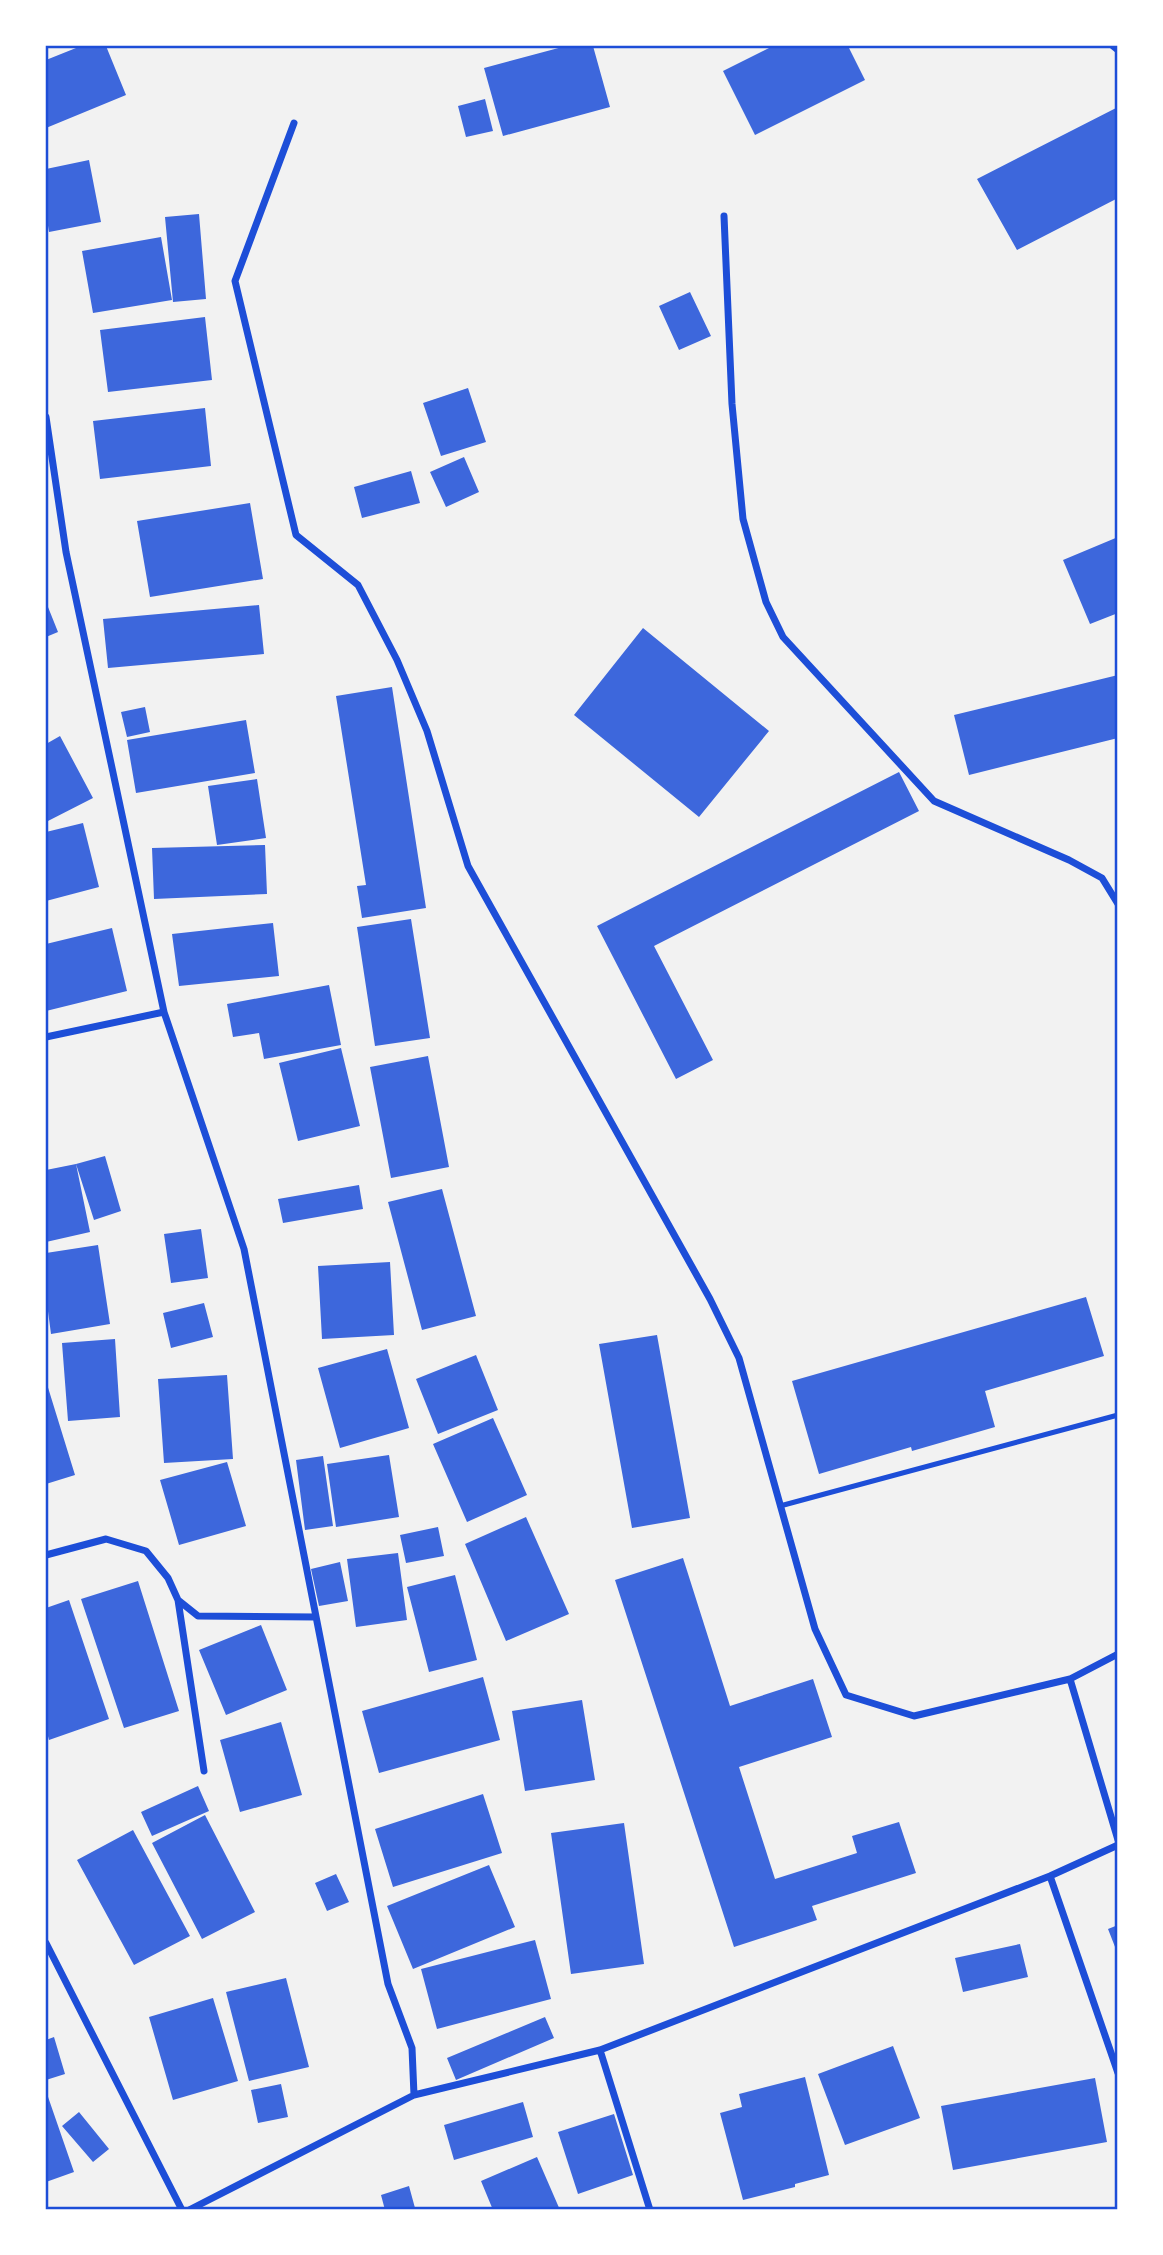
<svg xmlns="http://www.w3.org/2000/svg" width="1163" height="2255" viewBox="0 0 1163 2255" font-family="Spectral,serif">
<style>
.building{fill:#3d67dc}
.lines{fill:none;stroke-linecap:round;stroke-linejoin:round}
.service{stroke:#1d4ed8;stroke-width:5}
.minor{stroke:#1d4ed8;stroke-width:7}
.neatline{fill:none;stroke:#1d4ed8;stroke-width:2.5}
</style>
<rect width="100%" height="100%" fill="#f2f2f2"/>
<path class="building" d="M81,46H106L126,95L46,128V60Z
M566,46H593L610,107L503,136L484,68Z
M773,46H848L865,80L755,135L723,71Z
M485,99L493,131L466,137L458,106Z
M1118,107V198L1017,250L977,179Z
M89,160L101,222L49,232L46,213V169Z
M199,214L206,299L173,302L165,217Z
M161,237L172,300L93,313L82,251Z
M690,292L711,336L679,350L659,306Z
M205,317L212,380L108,392L100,330Z
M468,388L486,442L441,456L423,403Z
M205,408L211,466L100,479L93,421Z
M464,457L479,492L446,507L430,472Z
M411,471L420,503L362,518L354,487Z
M250,503L263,579L150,597L137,521Z
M1118,537V613L1090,624L1063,560Z
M46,602L58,632L46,637Z
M259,605L264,654L108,668L103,619Z
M643,628L769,731L699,817L574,715Z
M1118,675V738L969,775L954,715Z
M392,687L426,908L362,918L357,886L366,885L336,696Z
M145,707L150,732L127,737L121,712Z
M246,720L255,773L136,793L127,740Z
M60,736L93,798L46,822V744Z
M899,772L919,811L654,946L713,1060L676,1079L597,926Z
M257,779L266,838L217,845L208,786Z
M83,823L99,887L46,901V832Z
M265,845L267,894L154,899L152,848Z
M411,919L430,1038L375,1046L357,927Z
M273,923L279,976L179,986L172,934Z
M112,928L127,991L46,1011V944Z
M329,985L341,1045L264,1059L259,1033L233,1037L227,1004Z
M341,1048L360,1126L298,1141L279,1063Z
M428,1056L449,1167L391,1178L370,1067Z
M105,1156L121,1211L94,1220L76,1164Z
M76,1164L90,1232L46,1242V1170Z
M359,1185L363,1209L283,1223L278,1199Z
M442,1189L476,1316L422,1330L388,1202Z
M201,1229L208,1278L171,1283L164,1234Z
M98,1245L110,1324L51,1334L46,1296V1253Z
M390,1262L394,1335L322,1339L318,1266Z
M1086,1297L1104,1356L985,1391L995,1427L912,1451L911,1447L819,1474L792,1381Z
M204,1303L213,1337L171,1348L163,1313Z
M657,1335L690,1518L632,1528L599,1344Z
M115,1339L120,1417L68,1421L62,1343Z
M387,1349L409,1428L340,1448L318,1368Z
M476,1355L498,1410L438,1434L416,1379Z
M227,1375L233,1459L164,1463L158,1379Z
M46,1381L75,1475L46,1484Z
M493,1418L527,1495L467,1522L433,1444Z
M389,1455L399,1517L336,1527L327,1464Z
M323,1456L333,1526L305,1530L296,1460Z
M227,1462L246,1526L179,1545L160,1480Z
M526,1517L569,1614L506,1641L465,1544Z
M438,1527L444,1556L406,1563L400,1535Z
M398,1553L407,1620L356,1627L347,1559Z
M683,1558L730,1706L813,1679L832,1737L739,1767L775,1879L857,1853L852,1836L899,1822L916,1873L812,1906L817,1920L734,1947L615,1580Z
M340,1562L348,1601L319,1606L311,1569Z
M455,1575L477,1660L429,1672L407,1587Z
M138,1581L179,1711L124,1728L81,1599Z
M69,1600L109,1719L49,1740L46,1728V1608Z
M261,1625L287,1690L226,1715L199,1650Z
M483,1677L500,1740L379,1773L362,1711Z
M582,1700L595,1780L525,1791L512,1711Z
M281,1722L302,1795L240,1812L220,1740Z
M198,1786L209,1811L152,1836L141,1812Z
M483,1794L502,1853L393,1887L375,1829Z
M205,1815L255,1912L202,1939L152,1843Z
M624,1823L644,1964L571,1974L551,1833Z
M133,1830L190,1936L134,1965L77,1860Z
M489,1865L515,1927L413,1969L387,1906Z
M336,1874L349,1902L327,1911L315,1883Z
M1118,1925V1952H1117L1108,1929Z
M535,1940L551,1999L437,2029L421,1969Z
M1020,1944L1028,1977L963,1992L955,1958Z
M286,1978L309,2067L249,2081L226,1992Z
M213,1998L238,2081L173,2100L149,2017Z
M545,2017L554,2038L456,2080L447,2058Z
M54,2037L65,2074L46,2080V2040Z
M893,2046L920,2118L845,2145L818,2074Z
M805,2077L829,2175L795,2184V2187L743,2200L720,2113L742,2107L739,2094Z
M1095,2078L1107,2142L953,2170L941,2106Z
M281,2084L288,2117L258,2123L251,2090Z
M46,2091L74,2172L46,2182Z
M523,2102L533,2137L454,2160L444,2125Z
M79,2112L109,2149L93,2162L62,2126Z
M614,2114L633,2175L578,2194L558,2132Z
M537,2157L560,2210H493L481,2181Z
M409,2186L415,2208L385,2210L381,2195Z"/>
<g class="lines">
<path class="service" d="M780,1506L1118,1415"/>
<path class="minor" d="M1113,46L1118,50
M294,123L235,281L296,535L358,585L397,660L427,731L468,866L710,1299L739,1358L815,1629L846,1695L914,1716L1070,1679
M724,216L732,404L743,519L766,602L783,637L934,801L1069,860L1102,878L1118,904
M46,417L66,552L164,1012L244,1249L388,1984L412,2048L414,2095
M46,1037L164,1012
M46,1555L106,1539L146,1551L168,1578L178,1600L198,1616L316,1617
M178,1600L204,1771
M1118,1654L1070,1679L1118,1840
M1050,1876L1118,2073
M46,1943L182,2210
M600,2050L650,2210
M189,2210L414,2095L600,2050L1050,1876L1118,1845"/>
</g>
<rect width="1163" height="2255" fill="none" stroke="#ffffff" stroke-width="94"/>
<rect x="47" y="47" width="1069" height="2161" class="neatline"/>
</svg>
